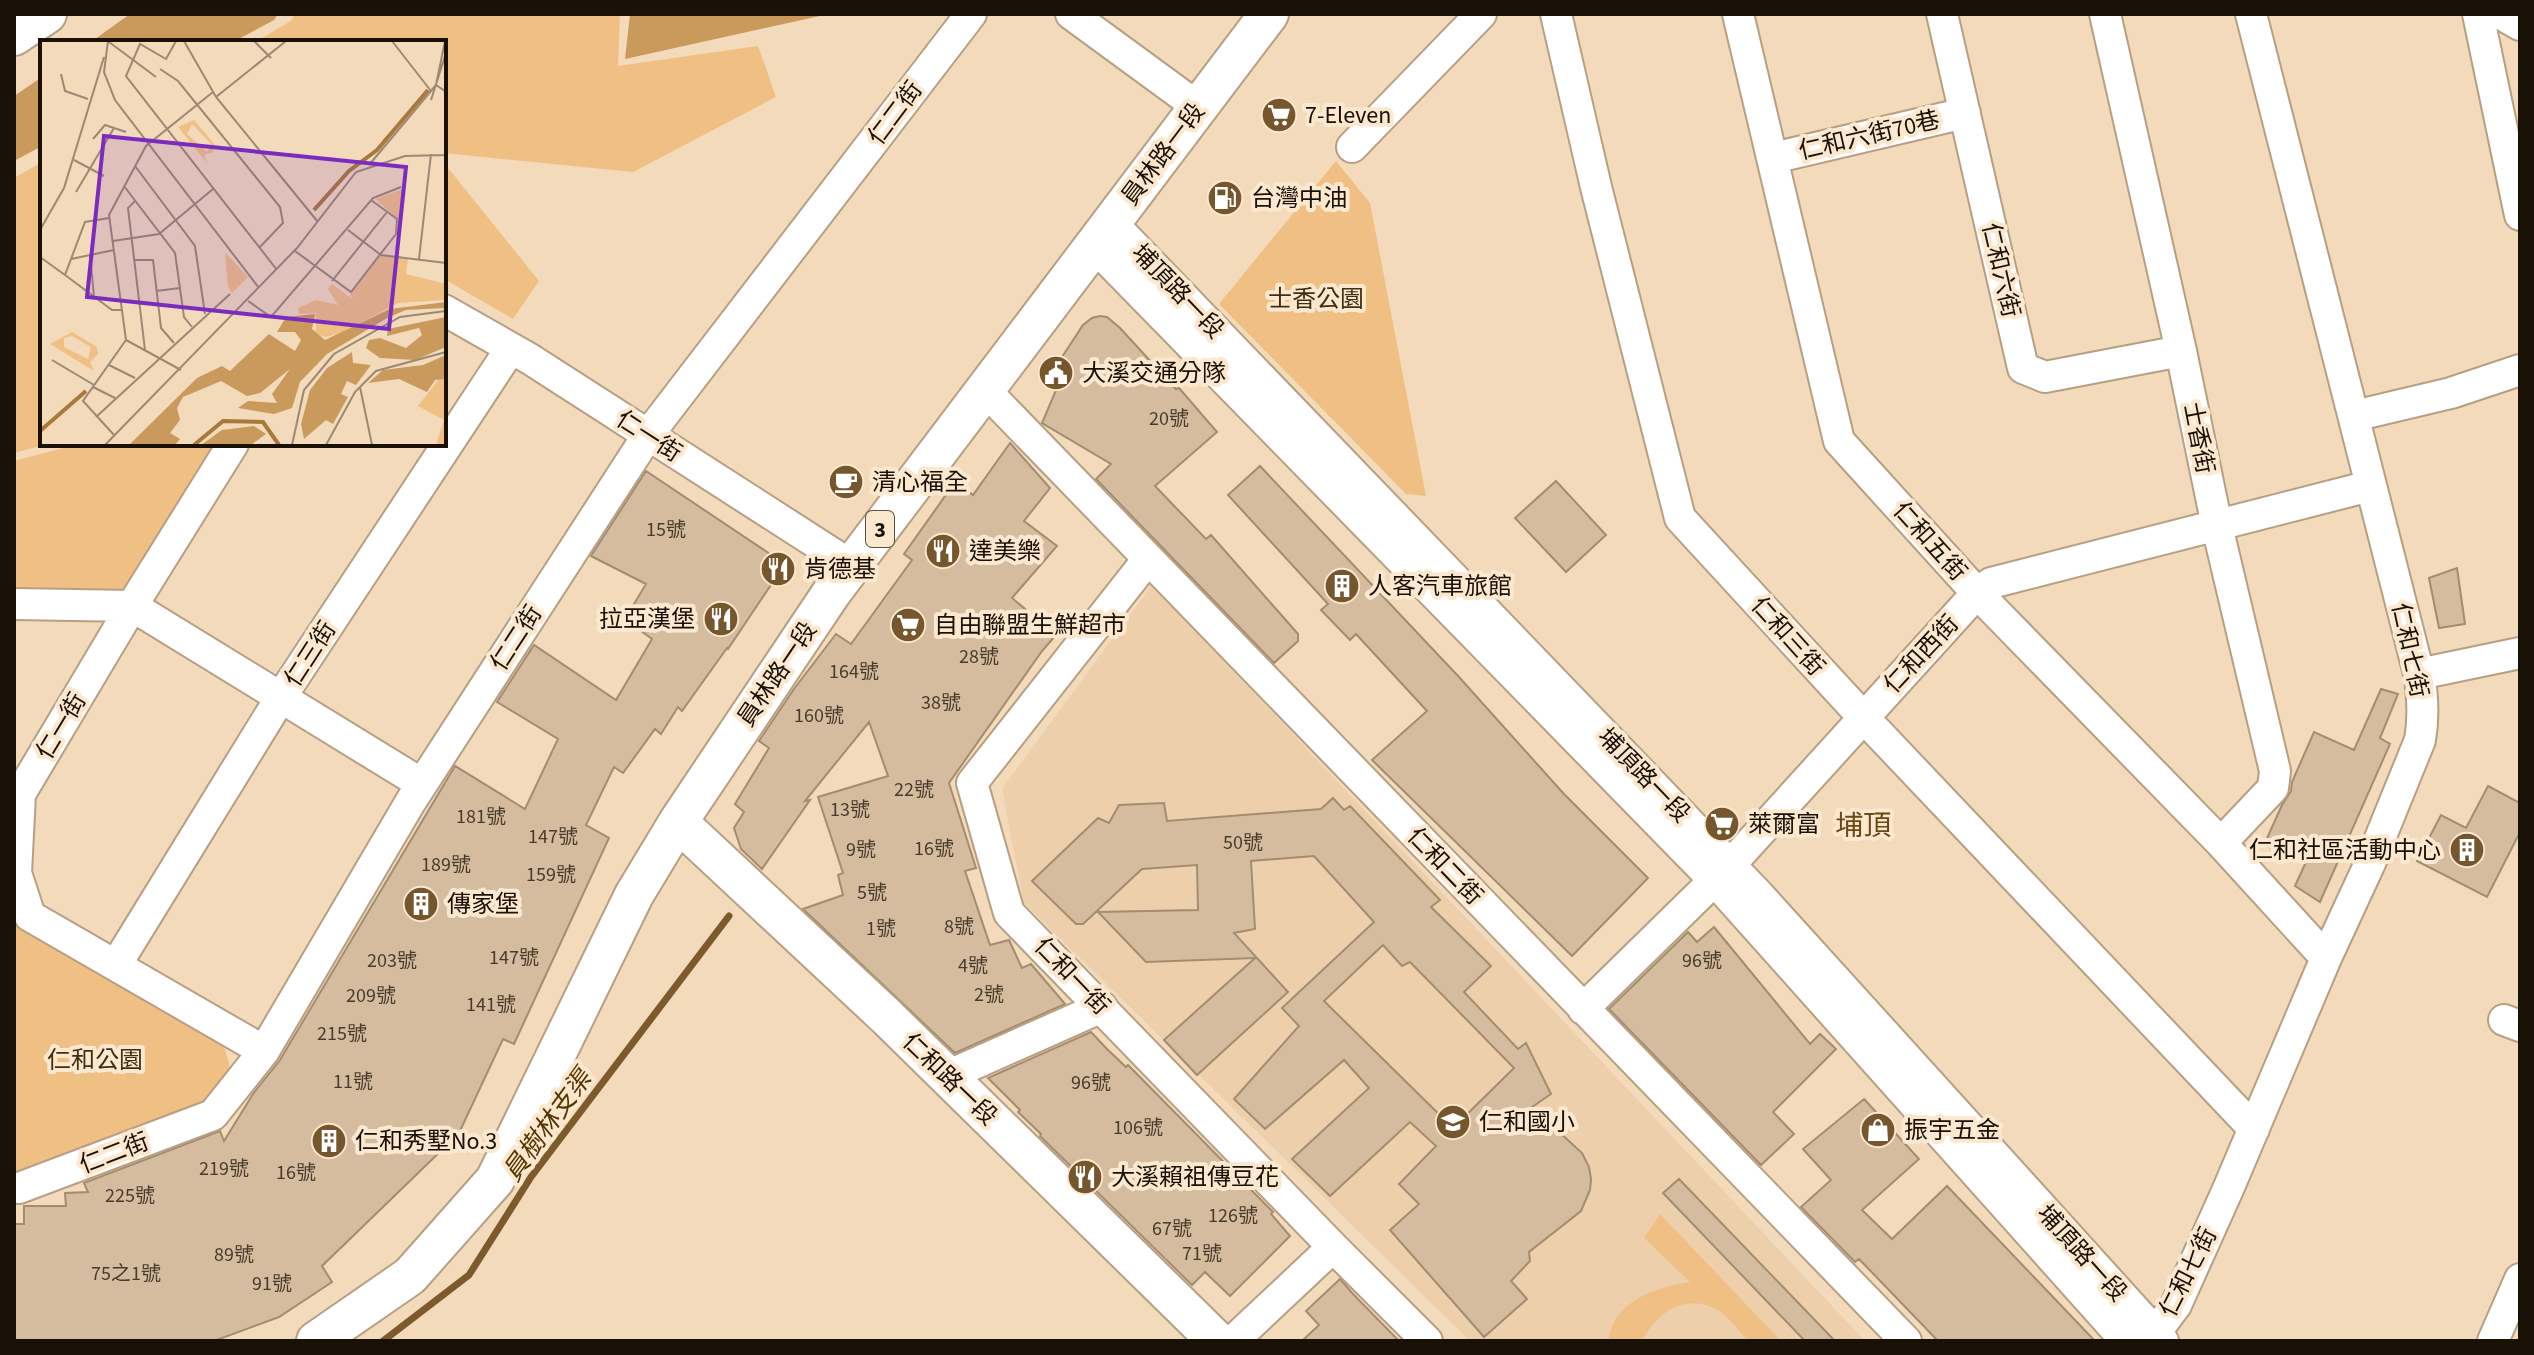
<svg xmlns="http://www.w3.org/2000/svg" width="2534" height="1355" viewBox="0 0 2534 1355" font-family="'Source Sans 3','Noto Sans TC',sans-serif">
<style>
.built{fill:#eecfab}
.green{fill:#efbf84}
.forest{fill:#ca9a5c}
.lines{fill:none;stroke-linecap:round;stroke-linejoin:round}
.stream{stroke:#7d5a2b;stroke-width:7}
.building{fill:#d5bc9f;stroke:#a38c6f;stroke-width:2;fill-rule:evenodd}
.minor-casing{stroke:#b79f83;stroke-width:34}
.major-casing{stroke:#b79f83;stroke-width:42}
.minor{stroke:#fff;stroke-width:30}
.major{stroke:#fff;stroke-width:38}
.labels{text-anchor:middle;stroke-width:8;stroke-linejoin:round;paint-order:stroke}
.number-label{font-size:20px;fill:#483b2c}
.shield{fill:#fce8cf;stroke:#5d5142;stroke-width:2}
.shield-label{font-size:22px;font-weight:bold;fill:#191006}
.street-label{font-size:24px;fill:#191006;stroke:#fce8cf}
.poi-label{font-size:24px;fill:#191006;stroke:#fce8cf;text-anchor:start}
.park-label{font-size:24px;fill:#422e12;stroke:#fce8cf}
.water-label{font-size:26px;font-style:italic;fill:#553500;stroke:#fce8cf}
.quarter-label{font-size:28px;fill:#6b4815;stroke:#fce8cf}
.inset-river{fill:none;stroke:#a8793b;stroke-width:4}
.inset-road{fill:none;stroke:#9c8973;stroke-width:2}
.view{fill:#7b2cbf;fill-opacity:0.15;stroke:#7b2cbf;stroke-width:4}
.inset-edge{fill:none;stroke:#191006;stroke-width:4}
</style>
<rect width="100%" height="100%" fill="#f3dabb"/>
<path class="built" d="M1152,585L1865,1341H1470L1024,903L1002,789Z"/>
<path class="green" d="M295,14H620L618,66L758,46L776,97L633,172L444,153V42H255L291,21Z
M1336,161L1370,203L1426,496L1406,494L1219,304Z
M42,162V444H48L14,453V178Z
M444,163L539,281L513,319L444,279Z
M70,444H230L132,603L14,600V461L63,448Z
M14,914L220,1038C234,1071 234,1076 213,1105L14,1172Z
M1660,1214L1781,1341H1748C1739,1331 1728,1315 1716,1309C1683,1293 1657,1313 1642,1341H1609C1612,1301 1657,1287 1690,1282L1644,1238Z"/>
<path class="forest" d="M130,14H278L274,20L233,42H91Z
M630,14H829L625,59Z
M42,77V146L14,161V96Z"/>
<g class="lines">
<path class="stream" d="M383,1341L469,1275L531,1177L729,916"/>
</g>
<path class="building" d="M1100,316L1107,317L1120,328L1176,389L1179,388L1217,432L1155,486L1206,539L1211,535L1298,634V641L1274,663L1096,479L1111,464L1042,423L1068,362L1062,357L1083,325L1092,318Z
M1010,443L1050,488L1024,521L1057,546L1012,598L1056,635L1042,651L949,783L976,868L965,871L990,945L1009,940L1022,968L1031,964L1065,1004L955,1053L803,909L843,895L838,875L843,873L818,797L888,776L869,722L805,801L810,800L762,869L741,849L734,828L744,812L735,804L769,748L759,741L794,689L836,634L851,644L912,560L904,554L955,482L973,495Z
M1260,466L1459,677L1564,794L1648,878L1572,956L1372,760L1427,711L1356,634L1350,640L1321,610L1328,604L1228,495Z
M646,471L785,564L728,649L727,648L682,711L678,707L661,734L655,729L623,773L614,767L586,825L609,838L514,1044L503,1039L452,1148L447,1145L322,1266L332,1282L279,1317L214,1341H14V1224H24V1206H66L65,1193L88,1192L84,1183L220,1131L224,1141L253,1094L280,1060L455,766L525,809L558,739L497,702L534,645L616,700L652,639L625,619L646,584L591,556Z
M1556,481L1606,535L1566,572L1515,518Z
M2457,568L2465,624L2439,628L2429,578Z
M2381,689L2398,694L2380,738L2390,744L2320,902L2295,886L2306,862L2264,845L2282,805L2291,791L2292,782L2314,732L2354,750Z
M2488,786L2520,803V832L2487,897L2417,861L2441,815L2466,828Z
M1333,798L1344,810L1350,806L1440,900L1431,907L1491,966L1464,992L1518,1049L1526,1043L1551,1094L1532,1107L1582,1153L1589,1167L1591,1179L1590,1190L1581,1211L1529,1252L1530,1261L1511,1281L1527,1299L1484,1337L1390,1230L1419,1204L1399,1184L1436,1146L1410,1122L1330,1196L1292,1159L1369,1088L1344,1060L1265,1129L1234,1099L1299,1026L1282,1008L1374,922L1314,856L1251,861L1255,929L1234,933L1288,992L1197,1075L1164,1040L1255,958L1146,962L1098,912L1198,910L1197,865L1142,869L1083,924H1076L1032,881L1098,818L1109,823L1119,805L1164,803L1167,821L1321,809ZM1383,945L1402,966L1410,962L1514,1068L1453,1128L1324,1001Z
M1714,927L1810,1044L1820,1034L1836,1049L1773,1112L1794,1134L1761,1165L1609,1009L1688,932L1697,942Z
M1091,1032L1107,1049L1126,1067L1128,1065L1273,1212L1271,1214L1290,1236L1230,1296L1205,1272L1192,1285L1040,1136L1041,1134L1018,1112L1020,1110L988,1078Z
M1864,1099L1919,1159L1862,1210L1892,1239L1947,1186L2095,1341H1938L1859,1259L1855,1262L1801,1207L1831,1180L1803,1149Z
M1679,1179L1835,1341H1805L1663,1193Z
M1340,1279L1353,1294L1399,1341H1302L1319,1325L1306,1311Z"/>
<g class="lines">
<defs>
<path id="minor" d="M1071,14L1198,107
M1556,14L1596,187L1680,518L1863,717L2254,1129
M1738,14L1839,441L1977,593L2221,843L2326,958
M1942,14L2023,368L2045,377L2181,351
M2105,14L2181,351L2217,526L2275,771L2273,788L2221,843
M2478,14L2520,215
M2501,14L2520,25
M1352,147L1481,14
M1773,158L1965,113
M1112,223L1759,895L2163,1341
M1094,246L1714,880L2126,1341
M444,310L530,359L852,566
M985,390L1906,1341
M2354,416L2451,393L2520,370
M233,444L132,606L20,794L16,873L30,916L264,1051
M1148,559L972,783L1009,913L1333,1247L1427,1341
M14,604L132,606L422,784
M2419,674L2520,653
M116,965L281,697L511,348
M1583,1009L1730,865L1977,593L1991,583L2370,486
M2504,1020L2520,1026
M947,1076L1102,1007
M19,1188L213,1115L264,1051L411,801L648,435L971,14
M1233,1341L1333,1247
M2149,1341L2176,1305L2229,1187L2326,958L2370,863L2420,740C2424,717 2423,697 2419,674L2251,14
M2493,1341L2520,1279"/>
<path id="major" d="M14,36L47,14
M678,822L887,1017L1217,1341
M316,1341L410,1276L495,1180L634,895L678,822L832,592L1269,14"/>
</defs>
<use href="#minor" class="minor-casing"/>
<use href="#major" class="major-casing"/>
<use href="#minor" class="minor"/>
<use href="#major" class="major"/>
</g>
<defs>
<symbol id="supermarket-disc" viewBox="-11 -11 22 22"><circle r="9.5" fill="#76562c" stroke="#fce8cf"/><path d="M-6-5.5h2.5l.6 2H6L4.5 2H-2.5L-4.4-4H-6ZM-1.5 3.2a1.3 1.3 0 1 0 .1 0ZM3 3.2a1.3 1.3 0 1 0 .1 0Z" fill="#fff"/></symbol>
<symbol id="fuel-disc" viewBox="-11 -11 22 22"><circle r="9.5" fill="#76562c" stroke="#fce8cf"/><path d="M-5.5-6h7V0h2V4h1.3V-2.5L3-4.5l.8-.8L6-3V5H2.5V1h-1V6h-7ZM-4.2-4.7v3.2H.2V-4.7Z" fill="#fff"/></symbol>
<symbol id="civic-disc" viewBox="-11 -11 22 22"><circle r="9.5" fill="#76562c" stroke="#fce8cf"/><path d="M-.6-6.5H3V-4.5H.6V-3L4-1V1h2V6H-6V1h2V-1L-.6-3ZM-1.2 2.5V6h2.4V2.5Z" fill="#fff"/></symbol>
<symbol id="cafe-disc" viewBox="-11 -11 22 22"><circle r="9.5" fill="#76562c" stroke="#fce8cf"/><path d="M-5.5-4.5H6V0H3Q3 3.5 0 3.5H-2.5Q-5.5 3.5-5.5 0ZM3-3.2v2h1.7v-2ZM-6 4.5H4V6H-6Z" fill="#fff"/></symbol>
<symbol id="restaurant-disc" viewBox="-11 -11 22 22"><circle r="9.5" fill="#76562c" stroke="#fce8cf"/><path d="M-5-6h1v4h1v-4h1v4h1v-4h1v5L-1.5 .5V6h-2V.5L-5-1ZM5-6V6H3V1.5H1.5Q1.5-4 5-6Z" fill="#fff"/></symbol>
<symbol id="building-disc" viewBox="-11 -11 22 22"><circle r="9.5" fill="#76562c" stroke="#fce8cf"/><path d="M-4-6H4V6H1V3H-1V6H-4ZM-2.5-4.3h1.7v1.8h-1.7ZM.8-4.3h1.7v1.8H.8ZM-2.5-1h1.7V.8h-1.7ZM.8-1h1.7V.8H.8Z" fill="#fff"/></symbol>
<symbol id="school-disc" viewBox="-11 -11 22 22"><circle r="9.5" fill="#76562c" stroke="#fce8cf"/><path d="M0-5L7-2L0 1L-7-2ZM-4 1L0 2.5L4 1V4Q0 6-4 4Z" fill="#fff"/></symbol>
<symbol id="shop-disc" viewBox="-11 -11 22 22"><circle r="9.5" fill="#76562c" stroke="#fce8cf"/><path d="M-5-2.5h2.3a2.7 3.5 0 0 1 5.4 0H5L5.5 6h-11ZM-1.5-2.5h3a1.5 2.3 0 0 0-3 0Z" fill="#fff"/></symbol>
</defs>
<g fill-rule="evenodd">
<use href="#supermarket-disc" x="1259" y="95" width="40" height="40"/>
<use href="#fuel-disc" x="1205" y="178" width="40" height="40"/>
<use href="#civic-disc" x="1036" y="353" width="40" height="40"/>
<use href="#cafe-disc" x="826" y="462" width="40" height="40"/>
<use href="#restaurant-disc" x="923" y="531" width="40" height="40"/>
<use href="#restaurant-disc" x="758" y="549" width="40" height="40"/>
<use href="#building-disc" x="1322" y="566" width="40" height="40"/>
<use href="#restaurant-disc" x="701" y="599" width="40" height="40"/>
<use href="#supermarket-disc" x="888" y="605" width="40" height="40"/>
<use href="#supermarket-disc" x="1702" y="804" width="40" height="40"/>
<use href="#building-disc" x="2447" y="830" width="40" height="40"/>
<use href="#building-disc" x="401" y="884" width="40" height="40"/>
<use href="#school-disc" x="1433" y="1102" width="40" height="40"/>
<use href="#shop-disc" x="1858" y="1110" width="40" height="40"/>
<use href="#building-disc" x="309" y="1121" width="40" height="40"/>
<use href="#restaurant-disc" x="1065" y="1157" width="40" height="40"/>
</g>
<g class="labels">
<g class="number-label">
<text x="1169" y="425">20號</text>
<text x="666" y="536">15號</text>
<text x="979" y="663">28號</text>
<text x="854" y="678">164號</text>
<text x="941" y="709">38號</text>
<text x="819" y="722">160號</text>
<text x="914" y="796">22號</text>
<text x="850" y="816">13號</text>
<text x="481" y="823">181號</text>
<text x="553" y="843">147號</text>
<text x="1243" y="849">50號</text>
<text x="934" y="855">16號</text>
<text x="861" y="856">9號</text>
<text x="446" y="871">189號</text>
<text x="551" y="881">159號</text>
<text x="872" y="899">5號</text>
<text x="959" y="933">8號</text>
<text x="881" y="935">1號</text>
<text x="514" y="964">147號</text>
<text x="392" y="967">203號</text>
<text x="1702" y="967">96號</text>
<text x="973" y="972">4號</text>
<text x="989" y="1001">2號</text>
<text x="371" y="1002">209號</text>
<text x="491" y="1011">141號</text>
<text x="342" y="1040">215號</text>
<text x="353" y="1088">11號</text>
<text x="1091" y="1089">96號</text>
<text x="1138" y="1134">106號</text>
<text x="224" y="1175">219號</text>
<text x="296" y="1179">16號</text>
<text x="130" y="1202">225號</text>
<text x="1233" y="1222">126號</text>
<text x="1172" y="1235">67號</text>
<text x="1202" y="1260">71號</text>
<text x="234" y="1261">89號</text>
<text x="126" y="1280">75之1號</text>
<text x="272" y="1290">91號</text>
</g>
<rect class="shield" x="866" y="511" width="28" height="36" rx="6"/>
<g class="shield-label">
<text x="880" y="537">3</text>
</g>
<g class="street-label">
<text transform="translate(895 113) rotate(-53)" y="8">仁二街</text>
<text transform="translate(1869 135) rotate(-13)" y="8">仁和六街70巷</text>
<text transform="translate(1163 154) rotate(-53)" y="8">員林路一段</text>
<text transform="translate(2001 270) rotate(77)" y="8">仁和六街</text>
<text transform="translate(1178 291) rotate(46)" y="8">埔頂路一段</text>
<text transform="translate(649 436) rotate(33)" y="8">仁一街</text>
<text transform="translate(2199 438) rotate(79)" y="8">士香街</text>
<text transform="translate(1930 541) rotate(48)" y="8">仁和五街</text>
<text transform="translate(1788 636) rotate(48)" y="8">仁和三街</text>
<text transform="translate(516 638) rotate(-57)" y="8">仁二街</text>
<text transform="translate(2410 650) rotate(78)" y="8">仁和七街</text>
<text transform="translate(310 654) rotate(-57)" y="8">仁三街</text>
<text transform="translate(1921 654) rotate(-47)" y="8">仁和西街</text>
<text transform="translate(777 674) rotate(-56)" y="8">員林路一段</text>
<text transform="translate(61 726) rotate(-59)" y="8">仁一街</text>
<text transform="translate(1644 775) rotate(46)" y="8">埔頂路一段</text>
<text transform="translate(1445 866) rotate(46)" y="8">仁和二街</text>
<text transform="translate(1072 976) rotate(46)" y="8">仁和一街</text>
<text transform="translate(950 1079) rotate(44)" y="8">仁和路一段</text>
<text transform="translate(114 1153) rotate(-21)" y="8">仁二街</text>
<text transform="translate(2082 1253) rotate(48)" y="8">埔頂路一段</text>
<text transform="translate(2188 1272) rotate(-63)" y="8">仁和七街</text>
</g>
<g class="poi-label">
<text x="1305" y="123">7-Eleven</text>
<text x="1251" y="206">台灣中油</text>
<text x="1082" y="381">大溪交通分隊</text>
<text x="872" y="490">清心福全</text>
<text x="969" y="559">達美樂</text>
<text x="804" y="577">肯德基</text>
<text x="1368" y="594">人客汽車旅館</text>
<text x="695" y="627" text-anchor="end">拉亞漢堡</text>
<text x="934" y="633">自由聯盟生鮮超市</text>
<text x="1748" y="832">萊爾富</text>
<text x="2441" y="858" text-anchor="end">仁和社區活動中心</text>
<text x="447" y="912">傳家堡</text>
<text x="1479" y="1130">仁和國小</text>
<text x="1904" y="1138">振宇五金</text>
<text x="355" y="1149">仁和秀墅No.3</text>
<text x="1111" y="1185">大溪賴祖傳豆花</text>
</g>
<g class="park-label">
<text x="1316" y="307">士香公園</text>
<text x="95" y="1068">仁和公園</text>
</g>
<g class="water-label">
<text transform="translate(547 1125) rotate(-54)" y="9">員樹林支渠</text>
</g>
<g class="quarter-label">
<text x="1863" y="835">埔頂</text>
</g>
</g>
<g transform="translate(40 40)">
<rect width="406" height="406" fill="#f3dabb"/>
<path d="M154,80L174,104L173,112L164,115L167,123L138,87ZM152,84L171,104L167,112L147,94ZM363,149L360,181L335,159ZM185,212L208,237L192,253L188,247ZM341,215L368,219L366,234L406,244V260L358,263L303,292L286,297L276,294V273L259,274L258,268L276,260L298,265L288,249L292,244L314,260L310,255ZM32,292L57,307L58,314L50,322L54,331L10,304ZM32,296L51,307L48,319L24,307V298ZM406,330V405H396L404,380L378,366Z" fill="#efbf84" fill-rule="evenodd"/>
<path d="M406,262L404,268L366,270L347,278L287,314L260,342L252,368L234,374L198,368L208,361L237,363L232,354L250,329L220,353L207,356L181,341L143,357L137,368L140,380L130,393L140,399L135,405H89L157,338L182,326L190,331L229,294L255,311L261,300L255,292H237L246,277L275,274L272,289L285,300L350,269ZM406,277V307L375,320L340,318L326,308L329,300L340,298L366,308L382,295L379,288L347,296L348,289ZM312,312L313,323L331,325L316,345L307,341L301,354L308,357L293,384L286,380L264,399L261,384L270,350L287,328ZM406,315V339L395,340L387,352L359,339L328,343L343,330L383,325ZM214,386L226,394L211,405H161L182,390Z" fill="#ca9a5c"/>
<path class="inset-river" d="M274,170L309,131L337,110L388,50M0,391L46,351M154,405L183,381L223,382L239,405"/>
<path class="inset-road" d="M68,1L64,32L75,60L219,248M136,1L126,19L100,4L86,36L237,230M144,1L176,57L278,182M214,1L231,18M352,1L391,51M69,2L116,37M120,29L138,41L240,167L243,183L219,208M21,34L25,51L48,59M396,45L405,51V115M396,45L405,1M176,57L246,1M391,60L406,13M53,99L65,85L86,92M34,120L64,136M329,125L396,45M95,126L155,206L165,274M84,146L135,213L144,277L152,287M36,152L74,88M95,161L88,168L105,310M69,178L45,182L25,235L72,270H82M0,190L24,148L64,17M308,190L341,215L406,223M73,201L119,194L173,149M255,211L311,252L356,194L357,179L331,160M50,214L54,257M0,217L25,235M31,219L74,210M379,219L391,114M94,220H113L121,288L134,303M292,241L347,172M116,251L140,248M208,261L231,277L333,158L361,147M12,320L54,345M69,325L95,338M141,330L86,300L69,175L106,106L173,52M53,347L75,358M320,347L332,405M56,377L190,254M74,395L43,361L86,300M65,405L257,208L316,132L365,116L406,115M252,405L264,350L294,314L360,277L406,271M286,405L315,352L336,331L406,312"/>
<path class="view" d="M64,96L366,127L349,289L47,257Z"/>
<rect width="406" height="406" class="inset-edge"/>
</g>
<rect width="2534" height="1355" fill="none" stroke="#191006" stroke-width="32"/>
</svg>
